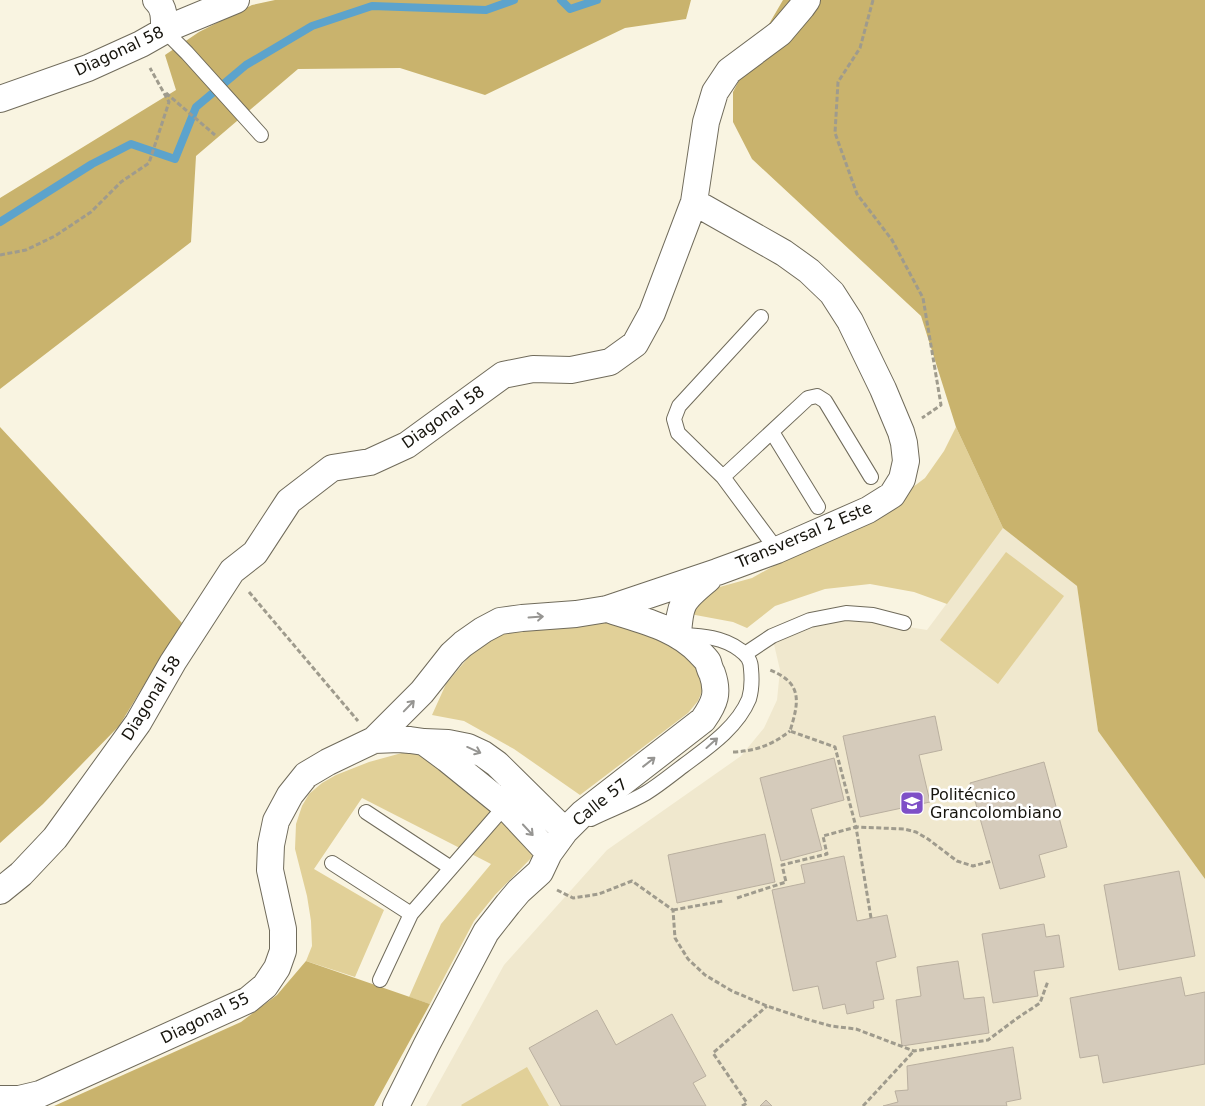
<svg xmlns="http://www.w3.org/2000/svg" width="1205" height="1106" font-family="'DejaVu Sans',sans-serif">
<rect width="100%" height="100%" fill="#f9f4e1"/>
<path fill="#f0e8ce" d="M1003 528 1077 586 1098 731 1205 879V1106H426L504 965 607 850 741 756 764 728 777 700 780 670 773 640 846 617 927 630Z"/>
<path fill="#e1d098" d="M956 427 1003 528 947 604 914 592 870 584 825 589 775 606 747 628 733 622 690 614 699 598 716 588 752 578 905 493 925 478 944 451Z
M1006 552 1064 596 998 684 940 640Z
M583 619 640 629 697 655 703 689 698 701 688 713 580 795 514 749 464 721 432 715 446 684 472 653 496 633Z
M409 751 434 755 539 850 495 895 474 921 430 1004 409 997 441 924 491 864 362 798 314 869 384 910 355 977 306 961 312 946 311 921 307 896 295 849 296 824 302 806 309 794 322 783 336 775 369 762Z
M527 1067 549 1106H462L461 1105Z"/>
<path fill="#c9b36d" d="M275 0H691L686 19 625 28 485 95 400 68 298 69 196 156 191 242 0 389V198L176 90 165 55 199 32 252 5Z
M783 0H1205V879L1098 731 1077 586 1003 528 956 427 921 316 752 159 733 122V92L762 36Z
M0 427 182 623 119 726 43 804 0 843Z
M306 961 430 1004 374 1106H54L241 1022 277 995Z"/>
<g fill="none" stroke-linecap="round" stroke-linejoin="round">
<path stroke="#5ca3cc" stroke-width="8" d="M561 0 570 9 597 0
M0 222 92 164 131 144 175 159 196 107 246 65 312 26 372 6 486 10 514 0"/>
</g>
<path fill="#d5cbbb" stroke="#b9af9f" d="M935 716 942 750 919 755 930 802 860 817 843 736Z
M834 758 844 800 811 809 822 850 781 861 760 778Z
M1044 762 1067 847 1039 855 1045 877 1000 889 970 783Z
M765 834 775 882 677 903 668 855Z
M844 856 857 921 887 915 896 957 876 962 884 999 873 1001 874 1008 847 1014 845 1004 823 1009 818 986 793 991 772 890 805 883 801 865Z
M1179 871 1195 956 1119 970 1104 885Z
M1044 924 1046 937 1059 935 1064 967 1034 971 1038 996 993 1003 982 934Z
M958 961 964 999 984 997 989 1033 902 1046 896 1000 921 996 917 967Z
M1181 977 1185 996 1205 992V1064L1103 1083 1098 1055 1080 1058 1070 998Z
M597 1010 616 1045 672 1014 706 1076 693 1083 706 1106H561L529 1048Z
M1013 1047 1021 1099 1006 1102 1007 1106H883L898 1102 895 1091 908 1090 907 1066Z
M766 1100 772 1106H760Z"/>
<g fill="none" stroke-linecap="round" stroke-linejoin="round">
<g stroke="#706b5b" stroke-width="16">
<path id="lane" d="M164 30 187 53 261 135
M772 432 818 507
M723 477 678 433 674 419 679 406 761 317
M777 550 723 477 808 398 817 396 825 401 871 477
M745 654 772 636 810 620 846 613 873 615 904 623
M366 812 451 868
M591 819C609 810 629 803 646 793 659 785 671 775 683 766 707 748 737 728 749 699 752 689 752 679 751 669 751 660 747 655 740 650 723 637 703 636 682 635
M332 863 411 914
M380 980 411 914 505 806"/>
</g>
<g stroke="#706b5b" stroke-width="28">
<path id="street" d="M156 0C165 8 164 19 164 30
M0 99 88 68 141 44 171 27 236 0
M678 635C680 601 683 600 708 579
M374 740 399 739 410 740 424 742 448 743 468 747 483 754 497 764 565 831
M424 742 447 759 505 806 549 853
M0 891 21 874 55 838 138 723 173 662 232 571 255 553 289 501 332 468 370 462 407 445 503 375 533 369 571 370 610 362 635 344 652 313 694 202 706 122 715 92 729 71 780 33 802 7 807 0
M0 1099H19L40 1094 248 1000 265 986 277 968 283 951V929L270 870 271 845 276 821 290 795 306 775 328 762 374 740 422 692 452 654 463 644 483 630 500 621 522 618 576 614 607 609 717 572 777 550 868 510 892 495 902 479 906 461 904 443 901 432 883 389 850 321 832 293 809 271 784 253 694 202
M396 1106 427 1044 486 932 508 904 519 891 540 872 549 853 565 831 583 813 703 720C715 703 719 693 712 673 710 670 709 666 708 662 706 659 703 656 700 653 676 627 640 620 607 609"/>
</g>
<path stroke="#9f9b8d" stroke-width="3" stroke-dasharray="5 2.5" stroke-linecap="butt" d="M873 0 860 48 838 82 835 133 857 194 892 240 923 298 941 405 922 418
M166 93 215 135
M0 255 26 250 55 236 91 212 121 182 149 163 169 102 150 68
M249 592 358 721
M733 752C756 751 772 745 790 731
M557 890 573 898 599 894 632 881 673 910 675 938 688 959 705 975 732 991 767 1006 806 1019 831 1026 856 1029 914 1051 988 1040 1016 1019 1040 1003 1048 981
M737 898 786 882 782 865 827 854 823 836 856 827 835 747 790 731C799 702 803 683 770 670
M673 910 723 901
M871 918 856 827 904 829 916 832 928 839 957 861 973 866 992 861
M742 1106 747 1103 713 1053 767 1006
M863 1106 914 1051"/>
<use href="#lane" stroke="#fff" stroke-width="14"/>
<use href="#street" stroke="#fff" stroke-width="26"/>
</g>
<defs><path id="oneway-shaft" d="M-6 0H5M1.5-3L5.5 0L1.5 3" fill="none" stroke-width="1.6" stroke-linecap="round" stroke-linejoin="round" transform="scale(1.25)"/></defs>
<g stroke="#969592">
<use href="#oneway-shaft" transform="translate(536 617) rotate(-4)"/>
<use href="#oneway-shaft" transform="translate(409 706) rotate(-46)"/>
<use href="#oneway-shaft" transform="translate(712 743) rotate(-42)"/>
<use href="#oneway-shaft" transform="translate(474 750) rotate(24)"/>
<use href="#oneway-shaft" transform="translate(649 762) rotate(-38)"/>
<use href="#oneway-shaft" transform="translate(528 830) rotate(47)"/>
</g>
<defs>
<g id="university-square" transform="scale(1.25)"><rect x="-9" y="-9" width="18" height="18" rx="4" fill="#7e4fc7" stroke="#fff"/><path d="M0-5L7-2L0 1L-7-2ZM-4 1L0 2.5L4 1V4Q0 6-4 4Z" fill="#fff"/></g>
</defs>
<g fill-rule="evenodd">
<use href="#university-square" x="912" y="803"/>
</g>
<g text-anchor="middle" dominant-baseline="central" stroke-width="5" stroke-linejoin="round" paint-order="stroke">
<g font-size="16" fill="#16140d" stroke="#fff">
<text transform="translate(119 51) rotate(-25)">Diagonal 58</text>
<text transform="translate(443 417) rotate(-35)">Diagonal 58</text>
<text transform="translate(804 535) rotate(-23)">Transversal 2 Este</text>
<text transform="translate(151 698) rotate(-58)">Diagonal 58</text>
<text transform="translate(600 802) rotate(-39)">Calle 57</text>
<text transform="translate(205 1018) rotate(-26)">Diagonal 55</text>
</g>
<g font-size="16" fill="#16140d" stroke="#fff" text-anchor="start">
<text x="930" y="794">Politécnico<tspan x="930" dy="18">Grancolombiano</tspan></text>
</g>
</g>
</svg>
